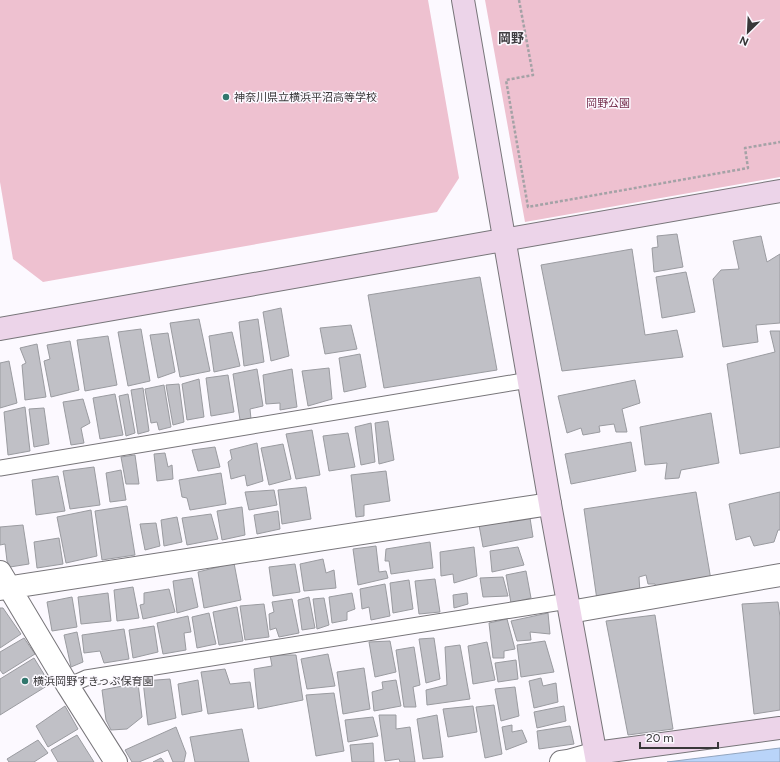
<svg xmlns="http://www.w3.org/2000/svg" width="780" height="762" font-family="Figtree,'Noto Sans JP',sans-serif">
<rect width="100%" height="100%" fill="#fcf9ff"/>
<path fill="#eec1d0" d="M0 0H428L459 178 437 212 43 282 13 259 0 182Z
M485 0H780V177L525 222Z"/>
<path fill="#b9d4f9" stroke="#92a5bf" d="M780 748V762H667Z"/>
<path fill="#c0c0c6" stroke="#9a9ba0" d="M677 234 683 267 654 272 652 248 658 247 657 236Z
M761 236 767 262 780 254V323L756 325 758 342 723 347 713 279 721 270 739 269 733 241Z
M632 249 645 335 677 330 683 357 562 371 541 265Z
M686 272 695 312 662 318 656 277Z
M480 277 497 370 384 388 368 295Z
M281 308 289 356 271 361 263 312Z
M199 319 210 371 180 377 170 323Z
M258 319 264 362 244 366 239 322Z
M351 325 357 349 325 354 320 328Z
M141 329 150 381 128 386 118 332Z
M770 331H780V447L740 454 727 364 775 352Z
M232 332 240 366 214 372 209 336Z
M168 333 175 372 158 378 150 335Z
M108 336 117 385 85 391 77 340Z
M70 341 79 390 51 397 44 361 50 359 47 345Z
M37 344 46 397 25 400 22 365 26 363 20 348Z
M360 354 366 387 344 392 339 358Z
M9 361 17 403 0 408V363Z
M329 368 332 399 308 406 302 371Z
M257 369 263 406 250 409 251 419 240 420 233 374Z
M292 369 297 407 280 410V403L266 404 263 375Z
M228 375 234 412 211 416 206 378Z
M199 379 204 417 187 420 182 384Z
M635 380 640 403 622 409 627 432H616L614 424 599 426 600 432 583 435 581 428 567 433 558 396Z
M179 384 184 422 173 425 166 385Z
M164 385 171 427 159 430 157 422 151 423 145 389Z
M143 388 149 431 138 434 131 390Z
M115 394 123 435 100 439 93 398Z
M128 394 135 433 126 436 119 396Z
M83 399 90 423 81 428 84 443 71 445 63 402Z
M25 407 30 451 8 455 4 412Z
M44 408 49 444 34 447 29 409Z
M711 413 719 463 681 470 679 478 665 479 667 463 645 465 640 427Z
M388 421 394 460 379 464 375 423Z
M371 423 375 462 361 465 355 427Z
M312 430 320 475 296 479 286 434Z
M348 433 355 467 329 471 323 436Z
M631 442 636 471 571 484 565 454Z
M257 443 263 481 247 486 245 475 231 479 228 462 232 459 230 450Z
M283 444 291 479 269 485 261 448Z
M215 447 220 467 198 471 192 450Z
M165 453 168 467 172 465 173 479 157 481 154 454Z
M135 455 139 484H126L121 457Z
M94 467 100 505 70 509 63 471Z
M121 470 126 500 110 502 106 473Z
M386 471 390 501 364 505V516L356 517 351 475Z
M221 473 226 504 190 510 187 498 182 497 179 480Z
M58 476 65 511 36 515 32 480Z
M306 487 311 519 282 524 278 490Z
M274 490 277 505 249 510 245 492Z
M696 492 711 580 657 589 655 584H648L646 575 639 577 640 593 597 600 584 509Z
M780 492V530H778L774 542 754 546 750 536 736 540 729 504Z
M127 506 135 555 102 560 95 511Z
M242 507 245 535 222 540 217 511Z
M91 510 97 556 66 563 57 517Z
M278 511 280 529 257 534 254 515Z
M211 514 218 539 187 545 182 518Z
M177 517 182 542 164 546 161 520Z
M530 518 533 537 483 547 479 525Z
M156 523 160 546 145 550 140 524Z
M23 525 29 564 10 567 7 561 5 544 0 545V527Z
M59 538 63 564 37 568 34 542Z
M430 542 433 568 391 574 389 561H385L386 549Z
M376 546 379 572 386 571 388 578 358 585 353 549Z
M474 547 477 576 454 583 453 574 441 576 440 552Z
M518 547 524 565 492 572 490 551Z
M323 559 326 573 334 570 336 588 304 591 300 564Z
M234 563 241 600 204 608 198 572Z
M295 564 300 592 273 596 269 567Z
M526 571 531 598 511 603 506 575Z
M503 577 508 596 483 597 480 578Z
M192 578 198 607 177 613 173 581Z
M435 579 440 612 419 614 415 581Z
M409 580 413 609 393 613 390 583Z
M385 584 390 616 371 620 369 607 362 609 360 589Z
M133 587 139 618 117 621 114 590Z
M169 589 175 612 143 619 140 605 144 604V593Z
M108 593 111 621 81 624 78 597Z
M352 593 355 609 347 612V620L332 623 329 597Z
M467 593 468 604 454 608 453 595Z
M72 597 77 627 52 631 47 602Z
M309 597 315 628 302 630 298 600Z
M324 598 329 625 317 629 313 599Z
M292 599 299 633 279 637 276 628 270 630 269 614 274 612 272 602Z
M778 602 780 617V710L754 714 742 604Z
M264 604 269 637 245 640 240 606Z
M237 607 243 641 219 645 213 612Z
M0 608H3L21 634 0 648Z
M209 613 216 644 197 648 192 617Z
M548 613 550 634 530 632 531 640 517 641 511 621Z
M655 615 673 729 628 735 606 621Z
M188 616 191 632 184 633 186 650 163 654 157 623Z
M507 619 515 649 504 651V658H493L489 623Z
M154 626 158 652 133 658 129 630Z
M124 629 129 659 104 663 100 651 84 653 82 635Z
M77 632 83 662 71 667 64 635Z
M24 638 35 654 3 674 0 670V652Z
M434 638 440 679 426 683 419 639Z
M390 641 396 672 375 677 369 642Z
M545 641 554 672 521 677 517 645Z
M487 642 495 680 473 684 468 646Z
M460 645 470 699 427 705 426 690 447 685 445 647Z
M414 647 420 685 413 687 416 707H404L396 650Z
M328 654 335 686 307 689 301 659Z
M270 655H296L303 700 258 709 254 669 272 666Z
M34 658 50 684 0 715V679Z
M516 660 518 679 498 682 495 663Z
M364 668 370 709 343 714 337 672Z
M225 669 230 684 250 682 254 707 208 714 201 672Z
M541 678 543 686 556 683 558 702 534 708 529 681Z
M170 679 176 718 148 725 143 681Z
M198 680 202 711 182 715 178 684Z
M396 680 401 706 374 711 372 692 383 689 382 682Z
M138 683 142 717 127 729 111 730 106 720 102 690Z
M515 687 519 716 501 721 495 689Z
M334 693 344 751 316 756 306 695Z
M494 705 502 754 485 758 476 707Z
M65 706 78 729 48 747 36 726Z
M473 706 477 732 448 737 443 709Z
M564 706 566 721 537 728 534 712Z
M379 715H396V729L410 727 415 762H400L399 759 385 761Z
M437 715 443 757 423 759 417 719Z
M373 717 378 736 348 742 345 720Z
M512 725V732L522 730 527 742 506 750 502 727Z
M570 726 574 744 539 749 537 731Z
M176 727 186 753 184 762H173L168 750 139 762H132L125 750Z
M242 729 249 762H195L190 737Z
M77 735 94 762H58L51 750Z
M38 740 48 753 34 762H9L7 759Z
M373 743 374 762H352L350 745Z
M161 758 164 762H153Z"/>
<g fill="none" stroke-linecap="round" stroke-linejoin="round">
<g stroke="#777579" stroke-width="17">
<path id="lane" d="M0 468 529 380
M68 686 86 678 568 601"/>
</g>
<g stroke="#777579" stroke-width="24">
<path id="street" d="M0 572 68 686 116 762
M0 589 550 504
M570 612 780 575
M561 762 568 761 596 753"/>
</g>
<g stroke="#777579" stroke-width="24">
<path id="secondary" d="M463 0 550 504 597 762
M0 329 780 191
M596 753 780 728"/>
</g>
<path stroke="#a4a2a6" stroke-width="2.5" stroke-dasharray="3 2" stroke-linecap="butt" d="M519 0 533 75 506 80 528 207 748 168 745 148 780 142"/>
<use href="#lane" stroke="#fff" stroke-width="15"/>
<use href="#street" stroke="#fff" stroke-width="22"/>
<use href="#secondary" stroke="#ecd4e9" stroke-width="22"/>
</g>
<g fill="#31776d" stroke="#fcf9ff" stroke-width="1.5">
<circle cx="226" cy="97" r="4"/>
<circle cx="25" cy="681" r="4"/>
</g>
<g text-anchor="middle" dominant-baseline="central" stroke-width="3" stroke-linejoin="round" paint-order="stroke">
<g font-size="11" fill="#383739" stroke="#fcf9ff" text-anchor="start">
<text x="234" y="97">神奈川県立横浜平沼高等学校</text>
<text x="33" y="681">横浜岡野すきっぷ保育園</text>
</g>
<g font-size="11" fill="#752f4d" stroke="#fcf9ff">
<text x="608" y="103">岡野公園</text>
</g>
<g font-size="13" font-weight="bold" fill="#3e3c40" stroke="#fcf9ff">
<text x="511" y="38">岡野</text>
</g>
</g>
<g transform="translate(748 32) rotate(204)" stroke="#fcf9ff" stroke-width="3" paint-order="stroke">
<path d="M0-3L7 15L0 10L-7 15Z" fill="#383739"/>
<text y="-6" font-size="11" font-weight="bold" text-anchor="middle" fill="#383739">N</text>
</g>
<path d="M640 742v6h78v-6" fill="none" stroke="#383739" stroke-width="2"/>
<text x="646" y="742" font-size="12" fill="#383739" stroke="#fcf9ff" stroke-width="3" paint-order="stroke">20 m</text>
</svg>
